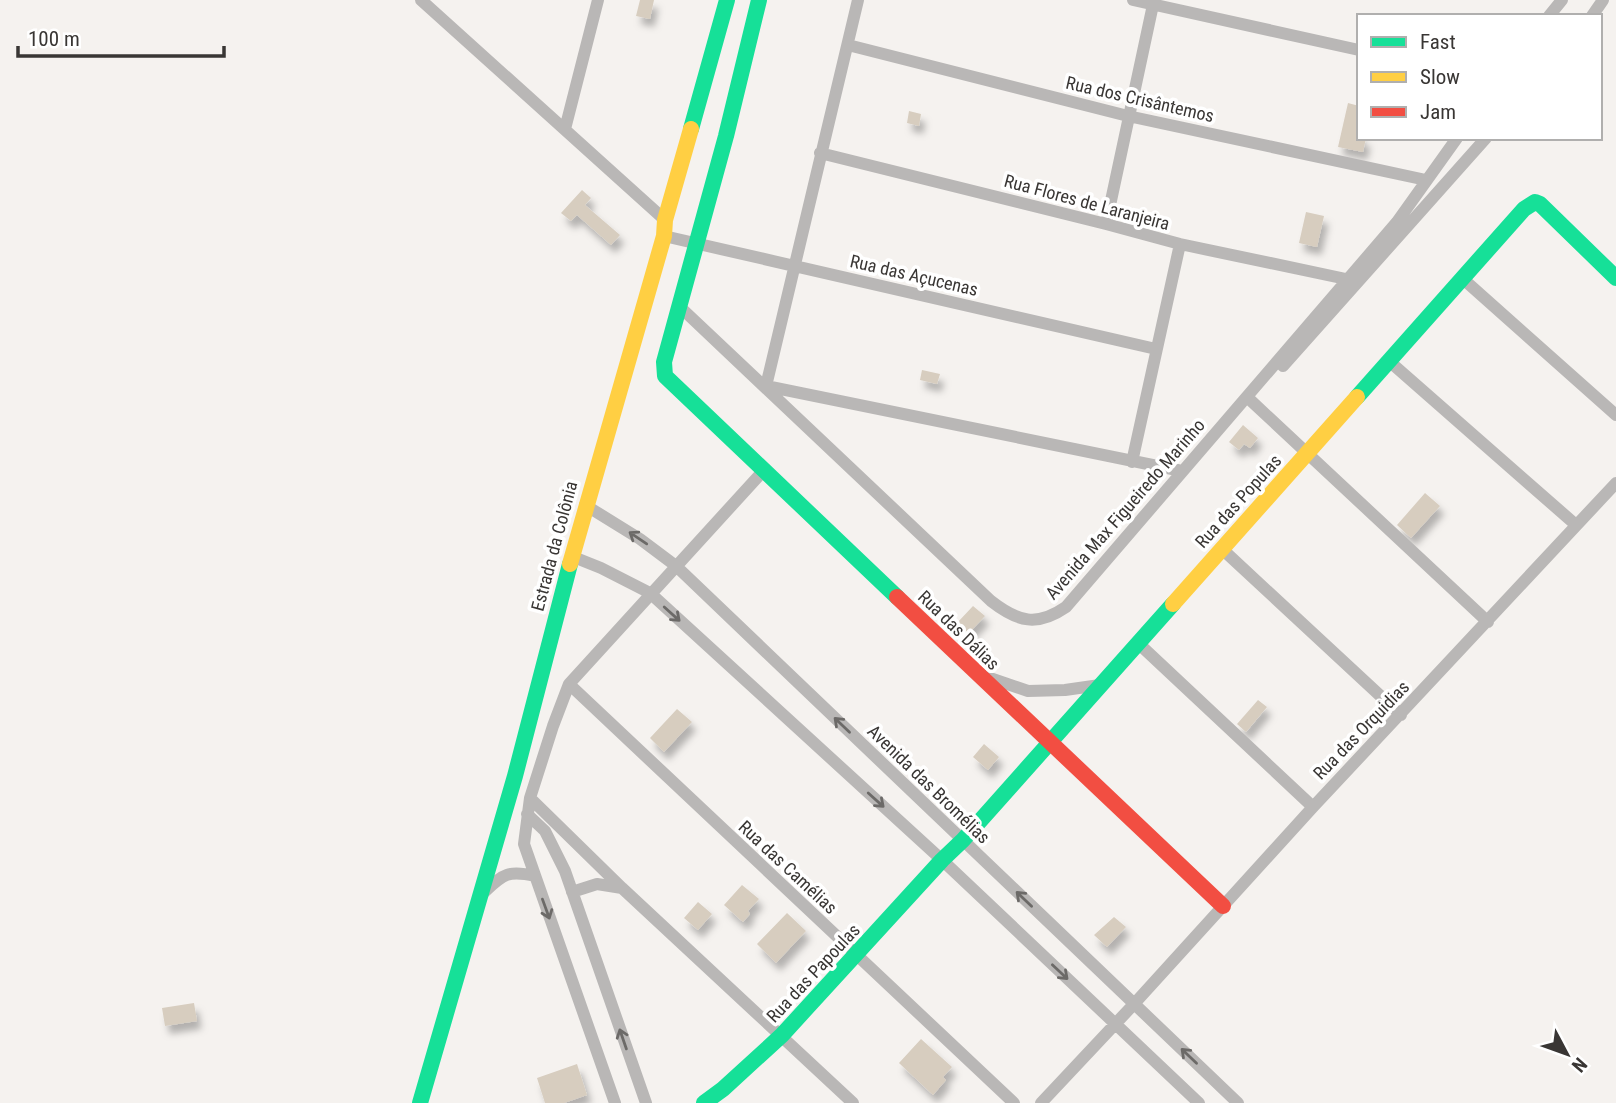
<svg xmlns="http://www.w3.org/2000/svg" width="1616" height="1103" font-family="'Roboto Condensed',sans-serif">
<defs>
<filter id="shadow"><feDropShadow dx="4.5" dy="8" stdDeviation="3.5" flood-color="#0004"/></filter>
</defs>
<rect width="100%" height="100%" fill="#f5f2ef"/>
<path fill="#d7cdbf" filter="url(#shadow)" d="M640 0H654L650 19 636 16Z
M1348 103 1359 106V138H1366L1363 152 1338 147Z
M909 111 921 114 919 126 907 123Z
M582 190 591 198 585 205 620 235 611 245 577 215 571 221 561 213Z
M1306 212 1324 216 1317 247 1299 243Z
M922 370 940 374 937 384 920 380Z
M1243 425 1258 438 1250 448 1244 444 1239 450 1229 442Z
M1425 493 1440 506 1411 538 1397 525Z
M973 606 985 616 968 634 957 623Z
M1258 700 1267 707 1246 732 1237 724Z
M677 709 692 722 664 752 650 738Z
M984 744 999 757 988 770 973 757Z
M742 885 759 899 748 911 750 914 743 922 724 905Z
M698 902 712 914 698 930 684 918Z
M787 913 806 931 776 963 757 944Z
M1114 917 1126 927 1107 947 1094 935Z
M194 1003 197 1021 165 1026 162 1008Z
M921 1039 952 1067 943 1077 946 1080 933 1095 899 1063Z
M577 1064 587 1095 564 1103H545L537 1078Z"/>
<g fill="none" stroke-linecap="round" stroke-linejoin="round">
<path stroke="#b9b7b6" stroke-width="12" d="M421 0 665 220
M858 0 766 386 1182 471
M1133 0 1359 50
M1549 16 1562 0
M1592 16 1603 0
M848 45 1128 116 1426 180
M565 129 598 0
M820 153 1106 224 1180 244 1346 279
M1106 224 1154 0
M664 236 1156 349
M1462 278 1616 415
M679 306 991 601C1018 622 1037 627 1066 607L1397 222 1457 138
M1389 361 1576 525
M1283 366 1486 138
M1247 397 1488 622
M1132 462 1180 244
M585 505 640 539 676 566 1238 1103
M1221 548 1401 715
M571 556 601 568 650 593 942 860 1199 1103
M1138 643 1313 807
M984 676 1028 691 1065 690 1100 685
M569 684 1014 1103
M530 798 622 888 853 1103
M527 814 545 831 565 871 646 1103
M572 892 597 884 622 888
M481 895C502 876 505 869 535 876
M615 1103 524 844 530 798 553 726 569 684 765 469
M1041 1103 1134 1004 1313 807 1616 483"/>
<path stroke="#16e098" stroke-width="16" d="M759 0 726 136 664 362 665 376 897 597
M691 129 727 0
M1357 397 1524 209 1535 202 1540 204 1616 278
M420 1103 515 776 570 564
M704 1103 723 1089 782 1035 942 860 963 840 1173 604"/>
<path stroke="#ffcf43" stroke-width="16" d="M570 564 664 236 665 220 691 129
M1173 604 1357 397"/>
<path stroke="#f24e42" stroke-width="16" d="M897 597 1223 906"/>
</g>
<defs><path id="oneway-shaft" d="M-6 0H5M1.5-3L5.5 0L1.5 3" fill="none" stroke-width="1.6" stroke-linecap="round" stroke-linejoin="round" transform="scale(1.75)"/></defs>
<g stroke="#6c6a68">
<use href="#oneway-shaft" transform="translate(638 538) rotate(-146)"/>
<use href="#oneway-shaft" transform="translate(672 614) rotate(42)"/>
<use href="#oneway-shaft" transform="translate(842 725) rotate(-136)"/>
<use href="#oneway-shaft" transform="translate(876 800) rotate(42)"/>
<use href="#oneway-shaft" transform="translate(1024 899) rotate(-136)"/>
<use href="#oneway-shaft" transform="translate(546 909) rotate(70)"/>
<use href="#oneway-shaft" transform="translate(1060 972) rotate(43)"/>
<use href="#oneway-shaft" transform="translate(623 1039) rotate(-109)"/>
<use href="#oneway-shaft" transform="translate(1189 1056) rotate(-136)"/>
</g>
<g text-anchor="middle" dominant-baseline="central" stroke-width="7" stroke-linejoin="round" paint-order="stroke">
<g font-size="18" fill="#393634" stroke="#fff">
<text transform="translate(1140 99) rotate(13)">Rua dos Crisântemos</text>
<text transform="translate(1087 202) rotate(15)">Rua Flores de Laranjeira</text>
<text transform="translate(914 275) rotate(13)">Rua das Açucenas</text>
<text transform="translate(1238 501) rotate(-48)">Rua das Populas</text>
<text transform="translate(1125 509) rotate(-49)">Avenida Max Figueiredo Marinho</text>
<text transform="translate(554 546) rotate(-75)">Estrada da Colônia</text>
<text transform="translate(959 630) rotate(44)">Rua das Dálias</text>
<text transform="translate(1361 730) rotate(-46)">Rua das Orquidias</text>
<text transform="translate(929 784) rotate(44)">Avenida das Bromélias</text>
<text transform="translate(788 867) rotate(43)">Rua das Camélias</text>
<text transform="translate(813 973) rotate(-47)">Rua das Papoulas</text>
</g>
</g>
<rect x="1357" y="14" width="245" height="126" fill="#ffffff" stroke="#b0afae" stroke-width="2"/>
<rect x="1371" y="37" width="35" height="10" fill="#16e098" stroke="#b0afae" stroke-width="2"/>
<text x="1420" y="49" font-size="21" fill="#393634">Fast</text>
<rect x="1371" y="72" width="35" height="10" fill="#ffcf43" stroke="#b0afae" stroke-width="2"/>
<text x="1420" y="84" font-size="21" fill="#393634">Slow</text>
<rect x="1371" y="107" width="35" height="10" fill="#f24e42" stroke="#b0afae" stroke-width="2"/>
<text x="1420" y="119" font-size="21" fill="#393634">Jam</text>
<g transform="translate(1567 1054) rotate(131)" stroke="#ffffff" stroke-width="5" paint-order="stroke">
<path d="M0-5L12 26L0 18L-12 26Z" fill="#393634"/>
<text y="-10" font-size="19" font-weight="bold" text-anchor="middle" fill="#393634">N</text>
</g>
<path d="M18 46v10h206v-10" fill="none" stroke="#393634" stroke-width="3.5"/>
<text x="28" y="46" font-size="21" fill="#393634" stroke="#ffffff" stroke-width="5" paint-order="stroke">100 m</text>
</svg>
